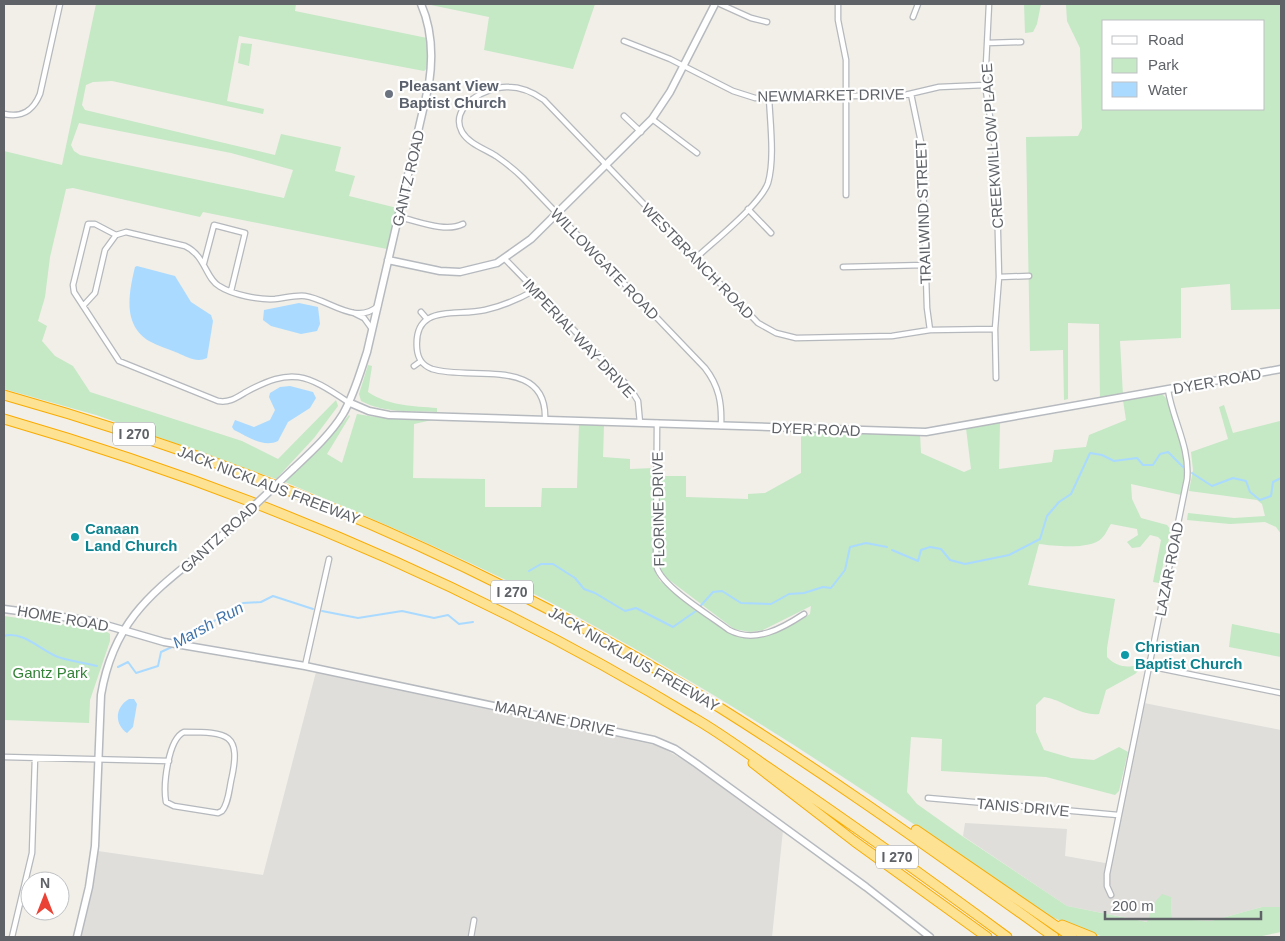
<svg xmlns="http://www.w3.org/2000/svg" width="1285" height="941" font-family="Arial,sans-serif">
<rect width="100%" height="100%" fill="#f1efe8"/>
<path fill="#e0deda" d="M316 672 659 746 687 762 783 830 772 937H80L98 851 263 875Z
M1144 703 1281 730V907H1262L1211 921 1172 919 1171 898 1155 902 1148 922 1067 906 963 836 965 823 1067 829 1065 856 1111 864Z"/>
<path fill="#c5e8c5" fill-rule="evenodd" d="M96 4H296L295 11 427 38 428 68 424 71 239 36 227 101 264 109 263 114 112 81 93 82 86 85 82 105 85 110 275 155 281 134 341 147 335 171 355 176 349 196 397 208 387 249 203 212 200 217 73 188 66 189 50 257 45 297 38 321 47 326 42 341 55 356 73 366 90 392 242 441 278 459 336 400 338 406 314 438 276 479 96 415 4 389V151L62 165ZM79 123 231 153 293 170 284 198 80 155 74 151 71 145Z
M426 4H595L573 69 484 50 489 17Z
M1024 4H1041L1037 24 1033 32 1025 33Z
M1066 4H1281V309L1231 310 1230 284 1181 288V338L1120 341 1123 396 1100 399 1099 324 1068 323V399L1064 400 1063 350 1030 351 1026 137 1078 136 1082 128 1080 48 1067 21ZM1104 21H1264V109H1104Z
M241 43 252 44 249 66 238 63Z
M368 365 372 366 368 392C389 406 413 406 437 408V412C412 411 384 413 361 401L359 394Z
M1162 394 1166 398C1178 431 1190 460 1181 495L1131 484 1132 499 1141 518 1167 525 1171 530 1159 583 1153 582 1161 540 1158 537 1150 535 1140 547 1132 548 1127 542 1138 535 1137 529 1111 524C1108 528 1106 534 1102 538 1091 550 1055 546 1039 544L1028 585 1115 599 1107 648V657C1117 667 1126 668 1139 665L1142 667 1135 674 1106 690 1099 714C1079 716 1064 700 1044 697L1036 705V732L1044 750 1071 758 1094 760 1119 747 1128 752 1119 791 1115 795 1046 777 941 771 942 739 911 737 907 792 917 804 962 836 1067 906 1147 922 1155 902 1162 894 1171 897 1172 919 1211 921 1262 907H1281V932L1257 937H1103L1046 915C894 809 740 705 578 617 483 566 384 523 285 482L320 449 349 415 350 416 327 454 342 463 357 414 375 417 432 420 414 424 413 478 485 479V507H541L542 488H577L579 424H604L603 457 630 459V469L654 468V559L655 572 660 581C716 624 740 662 810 614L811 606 763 630 750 632 734 629 664 576 658 566 659 476H686V497L748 499V494L765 493 801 473V431L920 434 921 453 964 472 971 469 966 428 1000 422 999 469 1052 462 1054 450 1086 447 1089 435 1126 420 1123 400Z
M1281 402V534L1276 527 1265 522 1230 524 1187 520 1188 513 1234 518 1265 516 1262 504 1257 500 1189 491 1193 470 1191 452 1228 439 1219 407 1224 405 1233 433 1280 421Z
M4 616 104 630 110 634V641L90 700 89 723 4 720Z
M1232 624 1281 634V657L1229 647Z"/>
<path fill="#aadaff" d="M137 266 175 276 191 302 211 315 213 321 207 358C197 363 187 357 178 353 169 349 158 346 149 341 122 324 129 293 135 267Z
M299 303 318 307 320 324 317 331 301 334 271 326 263 320 264 310Z
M290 386 313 392 316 398 310 408 288 422 278 441C263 448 247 436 234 430L232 427 235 420 254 427 270 420 275 410 269 397 270 393 280 387Z
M129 699H134L137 704 133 727 127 733C114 724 115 707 129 699Z"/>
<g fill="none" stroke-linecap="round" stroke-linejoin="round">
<path stroke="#aadaff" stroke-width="2" d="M1192 473 1212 486 1233 478 1246 481 1250 492 1260 500 1271 496 1273 482 1281 478
M892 550 918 561 921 550 930 547 941 549 950 560 965 564 1009 555 1040 539 1047 516 1059 502 1071 494 1090 453 1102 455 1114 461 1137 458 1143 465H1153L1160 454 1168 452 1183 467
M529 571 541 564H553L575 578 584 589 595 593 625 611 636 608 673 627 696 611 713 592 722 591 741 603 771 604 789 594 804 593 823 587 831 588 845 570 850 547 866 543 887 547
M322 611 358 618 402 611 434 618 448 615 459 624 473 622
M4 636C22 630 42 651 58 657 71 661 84 663 97 666
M180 642 243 603 261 602 273 596 313 609
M118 667 128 662 136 673 158 666 161 652 174 646"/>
<g stroke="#b5b8bc" stroke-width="7">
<path id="street" d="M720 4 751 18 767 22
M838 4V20L846 60V195
M989 4 985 85 996 155 999 277 995 329 996 378
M913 17 918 4
M624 41 670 59 733 91 755 98 905 95 939 87 985 85
M987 43 1021 42
M911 94 922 147 927 308 930 330
M4 114C22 118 33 111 40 94L60 4
M624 116 641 132
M652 119 697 153
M748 209 771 233
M399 217C418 221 445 233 463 224
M116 235 95 224H88L73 285 74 292 119 361 218 401C229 403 236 398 246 392 292 367 306 374 348 402
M116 235 126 232 185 246C205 255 206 279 219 286 233 295 259 300 275 299 285 298 295 295 305 296 328 299 356 326 378 306
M696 258C714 241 760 205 768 183 775 159 770 122 769 97
M505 259 630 388 638 401 640 423
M204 263 214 225 245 233 231 291
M843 267 925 265
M999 277 1029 276
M535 290C519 299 503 306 485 310 455 317 413 303 417 349 418 359 422 365 432 369 471 381 548 356 545 420
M83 306 95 293 105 250 116 235
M421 312 427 319
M354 313 364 318 372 329
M414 366 421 361
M657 423 656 564C658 585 711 616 729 630 755 644 783 628 804 614
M721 426C722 403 719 386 705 368L523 178C515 170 506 163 496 156 485 149 469 144 462 132 448 106 488 86 508 87 522 87 533 92 544 100L758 323 776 333 796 338 892 336 930 330 995 329
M305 666 329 559
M1149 666 1281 693
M184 732C228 732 242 733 231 781 229 791 228 804 222 811L218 813 174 806 166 802C163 785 168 739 184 732Z
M4 757 169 761
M928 798 1118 815
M1111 895 1107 886V874L1187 479C1190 447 1173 421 1168 390
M12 937 32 853 35 758
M471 937 474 920"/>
</g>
<g stroke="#b6babf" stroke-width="9">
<path id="secondary" d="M388 260 440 271 460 272 497 263 531 239 652 119 670 92 715 4
M348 402 369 411 389 415 926 432 1281 369
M293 469C310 453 330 435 343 414 354 395 360 373 367 352L429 84C433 57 432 29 421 4
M4 609 92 621 164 642 305 666 654 740 675 749 697 764 866 887 930 937
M77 937 89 887 95 846 101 695C117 600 177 580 239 520"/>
</g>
<g stroke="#f9ab00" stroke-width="11">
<path id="highway" d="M4 395C240 461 468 556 678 682 809 761 931 849 1054 937
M4 419C246 489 478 587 694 718 722 734 748 754 775 772 853 825 931 881 1007 937
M753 763 854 841 987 937
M916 830 1072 937
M1062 925 1092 937"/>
</g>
<use href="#street" stroke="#fff" stroke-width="4.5"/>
<use href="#secondary" stroke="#fff" stroke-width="6"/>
<use href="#highway" stroke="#fde293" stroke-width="9"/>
<g stroke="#b6babf" stroke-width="9" stroke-linecap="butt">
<path id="secondary-bridge" d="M239 520 293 469"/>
</g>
<use href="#secondary-bridge" stroke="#fff" stroke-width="6"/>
</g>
<circle fill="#6b7280" stroke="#fff" stroke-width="2" cx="389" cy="94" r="5"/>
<g fill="#0f9aa8" stroke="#fff" stroke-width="2">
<circle cx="75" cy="537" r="5"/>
<circle cx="1125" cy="655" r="5"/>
</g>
<g text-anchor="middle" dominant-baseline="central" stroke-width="4.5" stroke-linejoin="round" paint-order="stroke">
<g fill="#fff" stroke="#8f9295" stroke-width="1">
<rect x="113" y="422.5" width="42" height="23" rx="4"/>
<rect x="491" y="580.5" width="42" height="23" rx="4"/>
<rect x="876" y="845.5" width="42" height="23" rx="4"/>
</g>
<g font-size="14" font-weight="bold" fill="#5f6368">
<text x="134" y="434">I 270</text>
<text x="512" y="592">I 270</text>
<text x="897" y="857">I 270</text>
</g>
<g font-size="15" font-weight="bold" fill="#5b616d" stroke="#fff" text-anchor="start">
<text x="399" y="85">Pleasant View<tspan x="399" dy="17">Baptist Church</tspan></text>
</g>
<g font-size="15" fill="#5f6368" stroke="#fff">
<text transform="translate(831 95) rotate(-1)">NEWMARKET DRIVE</text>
<text transform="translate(992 146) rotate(-94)">CREEKWILLOW PLACE</text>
<text transform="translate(408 178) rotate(-77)">GANTZ ROAD</text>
<text transform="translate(923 212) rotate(-92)">TRAILWIND STREET</text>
<text transform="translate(698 261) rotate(46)">WESTBRANCH ROAD</text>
<text transform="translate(605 264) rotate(46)">WILLOWGATE ROAD</text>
<text transform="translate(579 338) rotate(47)">IMPERIAL WAY DRIVE</text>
<text transform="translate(1217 381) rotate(-10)">DYER ROAD</text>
<text transform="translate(816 429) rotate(2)">DYER ROAD</text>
<text transform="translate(269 485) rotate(21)">JACK NICKLAUS FREEWAY</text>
<text transform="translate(658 509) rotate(-91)">FLORINE DRIVE</text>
<text transform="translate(219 537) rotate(-42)">GANTZ ROAD</text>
<text transform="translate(1169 569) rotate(-79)">LAZAR ROAD</text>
<text transform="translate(63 618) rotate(10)">HOME ROAD</text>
<text transform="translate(634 659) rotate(30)">JACK NICKLAUS FREEWAY</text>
<text transform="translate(555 718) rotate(12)">MARLANE DRIVE</text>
<text transform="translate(1023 807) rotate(5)">TANIS DRIVE</text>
</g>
<g font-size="15" font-weight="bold" fill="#0d838f" stroke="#fff" text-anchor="start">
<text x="85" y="528">Canaan<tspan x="85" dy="17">Land Church</tspan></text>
<text x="1135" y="646">Christian<tspan x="1135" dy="17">Baptist Church</tspan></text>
</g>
<g font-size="15" fill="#348238" stroke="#fff">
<text x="50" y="672">Gantz Park</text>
</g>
<g font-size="16" font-style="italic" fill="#4174aa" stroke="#fff">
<text transform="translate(208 625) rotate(-29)">Marsh Run</text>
</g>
</g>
<rect width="1285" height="941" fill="none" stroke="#5f6368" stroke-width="10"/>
<rect x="1102" y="20" width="162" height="90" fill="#ffffff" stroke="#bfc1c3"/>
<rect x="1112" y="36" width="25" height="8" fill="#ffffff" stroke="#bfc1c3"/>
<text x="1148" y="45" font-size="15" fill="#5f6368">Road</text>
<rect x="1112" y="58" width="25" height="15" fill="#c5e8c5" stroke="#bfc1c3"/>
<text x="1148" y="70" font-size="15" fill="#5f6368">Park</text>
<rect x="1112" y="82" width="25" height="15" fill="#aadaff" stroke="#bfc1c3"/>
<text x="1148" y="95" font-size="15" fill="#5f6368">Water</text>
<g transform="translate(45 896)"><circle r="24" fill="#ffffff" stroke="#bfc1c3"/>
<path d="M0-4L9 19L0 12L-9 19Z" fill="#ea4335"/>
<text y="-8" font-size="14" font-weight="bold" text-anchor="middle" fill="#5f6368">N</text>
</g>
<path d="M1105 911v8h156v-8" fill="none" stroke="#5f6368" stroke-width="2.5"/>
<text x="1112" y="911" font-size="15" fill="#5f6368" stroke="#ffffff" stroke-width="4" paint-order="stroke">200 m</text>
</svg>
